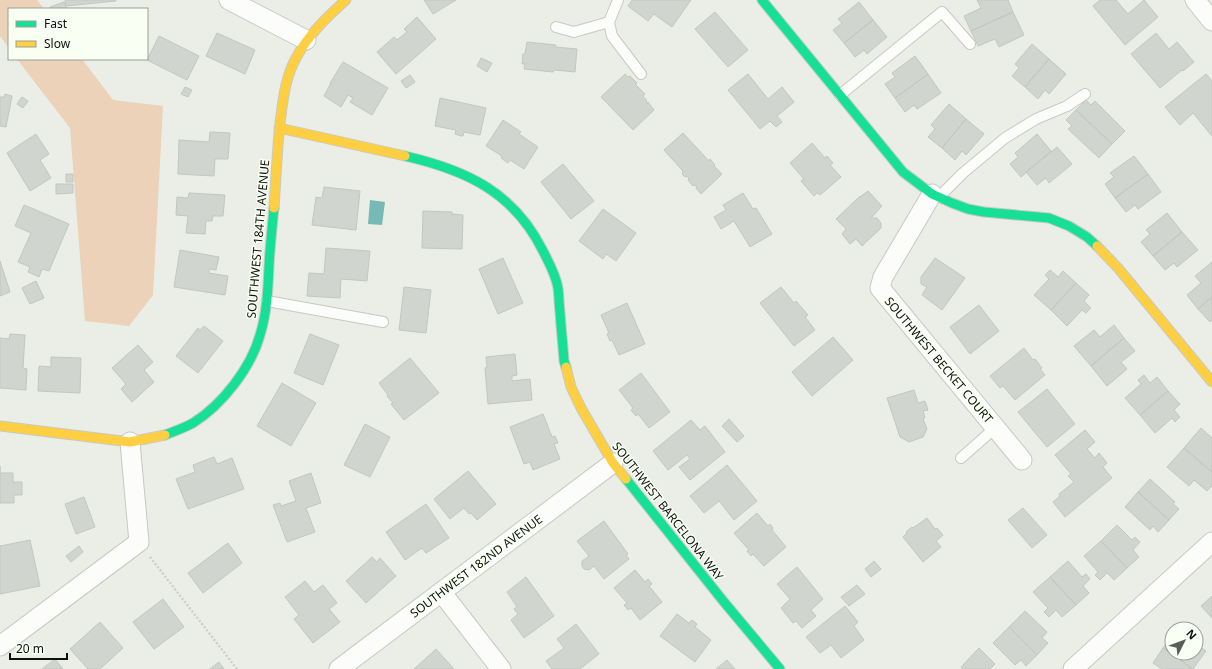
<svg xmlns="http://www.w3.org/2000/svg" width="1212" height="669" font-family="'Noto Sans',sans-serif">
<rect width="100%" height="100%" fill="#eaeee6"/>
<path fill="#ebd2b8" d="M0 0H37L44 9H9V48L0 36Z
M17 59H82L113 100 163 106 153 295 129 326 85 321 70 128Z"/>
<path fill="#76b9b5" d="M370 200 385 202 382 225 368 224Z"/>
<path fill="#d0d5cf" stroke="#c2c7c2" d="M65 0H116V1L66 6Z
M424 0H456L433 14Z
M632 0H691L672 27 654 14 648 21 628 6Z
M977 0H1008L1013 12 971 31 964 16 981 8Z
M1100 0H1116L1128 14 1144 0 1158 17 1125 45 1093 6Z
M64 2 67 9H51L50 7Z
M859 2 873 20 844 43 833 30 842 23 838 19Z
M715 12 748 50 728 67 695 29Z
M1013 12 1024 35 999 47 995 39 978 46 971 31Z
M417 17 436 39 396 74 377 52 394 37 397 40 407 32 404 29Z
M873 20 887 37 867 54 864 50 855 57 844 43Z
M217 33 255 50 245 74 206 56Z
M1156 33 1169 49 1177 42 1194 62 1183 71 1182 70 1160 88 1131 54Z
M159 36 199 56 187 80 147 60Z
M527 42 556 45 555 47 577 49 575 72 554 70 553 72 524 69 525 64H522L523 54H525Z
M1032 44 1049 59 1025 87 1012 76 1019 68 1015 64Z
M915 56 928 74 895 98 885 84 895 77 892 73Z
M481 58 492 63 487 72 477 66Z
M1049 59 1066 74 1049 94 1045 90 1038 99 1025 87Z
M343 62 388 88 372 115 350 102 353 98 348 95 341 107 324 96 331 83H330Z
M625 74 628 77 630 76 637 83 635 84 645 94 643 96 647 101 646 102 647 104 648 102 654 110 633 130 601 97Z
M748 74 768 99 782 87 794 102 777 116 782 122 776 127 770 121 760 129 728 90Z
M928 74 941 93 917 109 914 105 905 112 895 98Z
M1206 74 1212 81V136L1193 113 1180 125 1165 107Z
M410 75 415 82 406 88 401 81Z
M185 87 192 90 188 97 181 94Z
M5 94 12 96 6 127 0 126V97H4Z
M22 97 28 101 23 108 17 104Z
M440 98 486 108 480 135 464 132 463 136H461L455 134 456 130 435 126Z
M1086 100 1091 105 1095 101 1125 131 1112 144 1076 110Z
M949 104 966 119 942 148 928 137 935 129 931 125Z
M1076 110 1112 144 1099 158 1068 129 1072 126 1066 120Z
M966 119 984 134 966 155 962 151 955 160 942 148Z
M503 120 521 132 519 134 538 147 524 169 510 160 508 163 501 158 502 156 486 146Z
M210 132 230 133 228 159H215L214 176 178 174 179 140 209 142Z
M683 133 709 161 710 159 715 165 714 166 722 174 701 194 696 188 697 187 694 185 693 186 688 180 689 179 687 176 685 177 682 174 683 173 682 170 664 150Z
M36 134 49 154 40 160 51 178 30 191 7 153Z
M1037 134 1051 151 1021 177 1010 164 1018 157 1015 153Z
M812 143 825 158 827 156 833 163 830 165 841 177 820 195 817 193 814 196 801 181 804 179 790 163Z
M1057 147 1072 164 1049 183 1046 178 1037 185 1026 172Z
M1134 156 1148 174 1115 198 1105 184 1114 177 1110 173Z
M563 164 594 201 571 219 541 182Z
M66 174H73V182H66Z
M1148 174 1161 192 1138 209 1135 205 1126 212 1115 198Z
M56 184H73V193L56 194Z
M324 187 360 191 356 230 312 225 316 197 322 198Z
M868 191 882 206 871 218H877L881 223V228L862 246 856 239 850 244 842 234 846 229 836 219 860 196V197Z
M189 193 225 195 223 216H213L212 221H206L205 234 186 233 188 216 176 215 177 197 188 198Z
M743 193 753 209 756 208 772 234 750 247 734 221 721 229 714 217 726 210 723 205Z
M24 205 69 224 49 271 42 269 39 277 28 272 30 267 18 262 31 233 15 226Z
M603 209 636 233 616 261 606 254 603 259 579 241Z
M423 211 452 212V214L463 215 462 249 422 248Z
M1167 213 1182 232 1153 256 1141 242 1150 234 1146 230Z
M1182 232 1198 250 1177 267 1174 263 1165 270 1153 256Z
M326 248 370 251 367 281 341 279 340 298 307 296 309 273 324 274Z
M180 250 219 257 216 270 209 269V273L228 276 225 295 174 287Z
M503 258 523 303 498 314 479 269Z
M935 258 965 278 942 310 922 295 927 287 921 284V277Z
M0 261 10 292 0 296Z
M1212 262V297L1198 309 1187 295 1201 283 1195 276Z
M1050 270 1058 277 1063 271 1076 283 1051 310 1034 295 1049 279 1045 275Z
M36 281 44 298 30 304 22 288Z
M1076 283 1089 295 1084 301 1091 308 1086 313 1082 310 1067 326 1051 310Z
M404 287 431 290 426 333 399 330Z
M781 287 794 303 796 301 808 315 805 317 815 330 794 346 760 303Z
M1212 297V320L1210 322 1198 309Z
M627 303 645 344 619 355 612 340 610 341 607 334 609 333 601 315Z
M979 305 999 331 970 354 950 327Z
M1114 325 1124 338 1091 366 1074 346 1094 330 1100 337Z
M204 326 223 341 198 373 176 356 198 328 200 330Z
M10 334 25 335 23 368 27 369 26 390 0 388V338L9 339Z
M310 334 339 345 323 385 294 373Z
M833 337 853 360 812 396 792 372Z
M1124 338 1135 351 1121 362 1127 369 1107 386 1091 366Z
M138 345 153 362 144 370 154 382 132 402 121 389 126 384 112 368Z
M1024 348 1033 360 1035 359 1042 368 1040 369 1045 375 1015 400 1003 386 1000 388 990 376Z
M515 354 517 375 512 376V381L530 379 532 400 488 404 485 368 487 367 486 357Z
M51 357 81 358 80 393 38 391 39 366 51 367Z
M410 358 439 393 404 420 391 404 393 403 387 396 388 395 379 383Z
M641 373 670 412 649 428 638 414 636 416 631 410 633 408 619 390Z
M1144 375 1150 383 1157 377 1168 391 1140 415 1125 398 1141 384 1138 380Z
M282 383 316 403 291 446 257 426Z
M1047 389 1075 424 1047 447 1018 412Z
M914 390 918 403 925 401 928 410 923 411 925 418 923 419 927 429 923 437 909 442 900 437 887 398Z
M1168 391 1180 404 1174 410 1180 417 1175 422 1172 418 1155 433 1140 415Z
M543 414 552 437 555 436 558 443 554 444 560 459 533 470 530 462 524 464 510 427Z
M729 419 744 436 737 442 722 426Z
M691 420 700 430 705 426 725 452 690 480 679 467 690 459 687 455 668 470 653 451Z
M365 424 390 437 370 477 344 465Z
M1201 428 1212 438V472L1184 448Z
M1085 430 1095 442 1087 449 1095 458 1099 453 1107 463 1103 467 1112 478 1065 517 1053 502 1060 496 1059 494 1074 482 1068 476 1071 474 1055 455Z
M1184 448 1212 472V486L1207 491 1194 480 1189 486 1167 467Z
M214 457 217 464 232 458 244 489 188 509 176 479 195 472 193 465Z
M727 465 757 501 734 520 719 501 704 513 690 496Z
M0 466V473H13V482H22V495H14V503H0Z
M468 471 496 504 477 520 471 513 469 514 464 508 450 519 434 499Z
M311 473 321 503 306 508 315 532 287 542 273 505 280 503 281 506 296 501 289 481Z
M1150 479 1175 502 1173 504 1179 509 1169 520 1138 492Z
M1138 492 1169 520 1158 532 1153 526 1150 530 1125 507Z
M84 497 95 527 76 534 65 504Z
M426 504 449 538 426 553 422 548 405 560 386 532Z
M1023 508 1047 535 1032 548 1008 520Z
M757 513 768 526 770 524 773 528 772 530 786 547 764 566 753 554 751 556 747 551 749 550 734 533Z
M927 518 935 529 937 528 943 535 936 541 941 547 923 562 903 537 907 533 906 532 912 527 913 528Z
M604 521 628 554 626 555 629 559 604 579 594 566 589 570 584 569 582 566V561L589 556 577 541Z
M1117 525 1132 540 1135 537 1140 542 1133 550 1139 557 1127 568 1101 541Z
M30 540 40 586 0 594V546Z
M1101 541 1127 568 1114 580 1107 573 1100 580 1095 575 1098 572 1084 556Z
M228 543 242 563 203 593 188 573Z
M79 546 83 552 71 562 66 556Z
M372 557 377 562 380 558 396 576 366 603 346 581Z
M874 561 881 569 871 577 865 569Z
M1068 561 1082 577 1086 574 1090 579 1083 586 1089 593 1076 605 1050 577Z
M797 567 823 599 811 610 816 616 802 628 796 621 793 623 781 608 790 599 777 584Z
M635 570 645 582 648 579 652 584 649 586 662 602 640 620 631 608 628 610 624 605 627 603 614 588Z
M526 577 554 616 524 638 511 620 518 614 514 609 517 607 507 592Z
M1050 577 1076 605 1062 617 1056 610 1049 617 1044 612 1048 608 1033 592Z
M305 581 314 592 323 585 337 603 329 609 340 622 313 643 294 619 299 615 285 597Z
M857 585 865 594 849 606 841 597Z
M1212 596V618L1201 606Z
M163 599 184 627 154 649 133 622Z
M845 606 858 622 854 626 864 640 841 658 831 645 820 653 806 637Z
M1025 611 1047 632 1042 638 1048 643 1037 655 1009 627Z
M677 614 689 623 692 620 697 624 695 627 711 640 695 662 660 636Z
M100 622 123 648 100 669H88L70 649Z
M576 624 599 654 580 669H552L546 661 564 648 557 639Z
M1009 627 1037 655 1026 666 1021 660 1015 665 993 643Z
M1172 635V653H1196V644L1206 651 1193 669 1163 648Z
M979 648 995 664 990 669H963L961 667Z
M1163 648 1193 669H1162L1153 663Z
M436 649 454 669H414Z
M55 659 63 669H42Z
M727 660 735 669H716Z
M219 662 224 669H210Z"/>
<g fill="none" stroke-linecap="round" stroke-linejoin="round">
<g stroke="#c7cac3" stroke-width="12">
<path id="lane" d="M618 0 609 22 612 36 641 74
M556 27 574 32 609 22
M840 95 942 12 970 44
M939 197 963 173 1005 138 1036 119 1067 106 1085 94
M267 301 383 322
M961 458 995 428"/>
</g>
<g stroke="#c7cac3" stroke-width="21">
<path id="street" d="M229 0 306 40
M1195 0 1212 21
M932 194 883 277 880 288 1022 460
M442 593 501 669
M0 646 139 542 130 442
M339 669 613 463
M1073 669 1212 542"/>
</g>
<g stroke="#c7cac3" stroke-width="11">
<path id="fast" d="M762 0 903 172 932 194 952 203 968 209 984 212 1049 218 1069 226 1087 237 1097 246
M405 156C466 170 514 192 543 251 549 263 556 275 558 288 559 296 559 304 560 312 561 328 563 345 564 361L566 367
M165 435C175 431 184 428 193 423 222 405 251 368 260 335 267 313 268 289 269 266 270 247 272 228 274 208
M626 479 724 602 780 669"/>
</g>
<g stroke="#c7cac3" stroke-width="11">
<path id="slow" d="M279 128 405 156
M274 208C276 180 277 151 280 123 283 100 285 78 296 58 308 35 327 17 346 0
M1097 246 1118 268 1212 382
M566 367 571 387 581 408 613 463 626 479
M0 426 130 442 165 435"/>
</g>
<path stroke="#cecfcd" stroke-width="2.5" stroke-dasharray="2 2" stroke-linecap="butt" d="M150 557 237 669"/>
<use href="#lane" stroke="#fcfcfb" stroke-width="10"/>
<use href="#street" stroke="#fcfcfb" stroke-width="19"/>
<use href="#fast" stroke="#16e098" stroke-width="9"/>
<use href="#slow" stroke="#ffcf43" stroke-width="9"/>
</g>
<g text-anchor="middle" dominant-baseline="central" stroke-width="3" stroke-linejoin="round" paint-order="stroke">
<g font-size="12" fill="#0e110b" stroke="#f9fff2">
<text transform="translate(258 239) rotate(-85)">SOUTHWEST 184TH AVENUE</text>
<text transform="translate(939 360) rotate(50)">SOUTHWEST BECKET COURT</text>
<text transform="translate(668 511) rotate(52)">SOUTHWEST BARCELONA WAY</text>
<text transform="translate(476 566) rotate(-37)">SOUTHWEST 182ND AVENUE</text>
</g>
</g>
<rect x="8" y="8" width="140" height="52" fill="#f9fff2" stroke="#9ba096"/>
<rect x="16" y="21" width="20" height="6" fill="#16e098" stroke="#9ba096"/>
<text x="44" y="28" font-size="12" fill="#0e110b">Fast</text>
<rect x="16" y="41" width="20" height="6" fill="#ffcf43" stroke="#9ba096"/>
<text x="44" y="48" font-size="12" fill="#0e110b">Slow</text>
<g transform="translate(1184 641) rotate(48)"><circle r="19" fill="#f9fff2" stroke="#9ba096"/>
<path d="M0-3L7 15L0 10L-7 15Z" fill="#5b5e58"/>
<text y="-6" font-size="11" font-weight="bold" text-anchor="middle" fill="#0e110b">N</text>
</g>
<path d="M10 653v6h57v-6" fill="none" stroke="#0e110b" stroke-width="2"/>
<text x="16" y="653" font-size="12" fill="#0e110b" stroke="#f9fff2" stroke-width="3" paint-order="stroke">20 m</text>
</svg>
